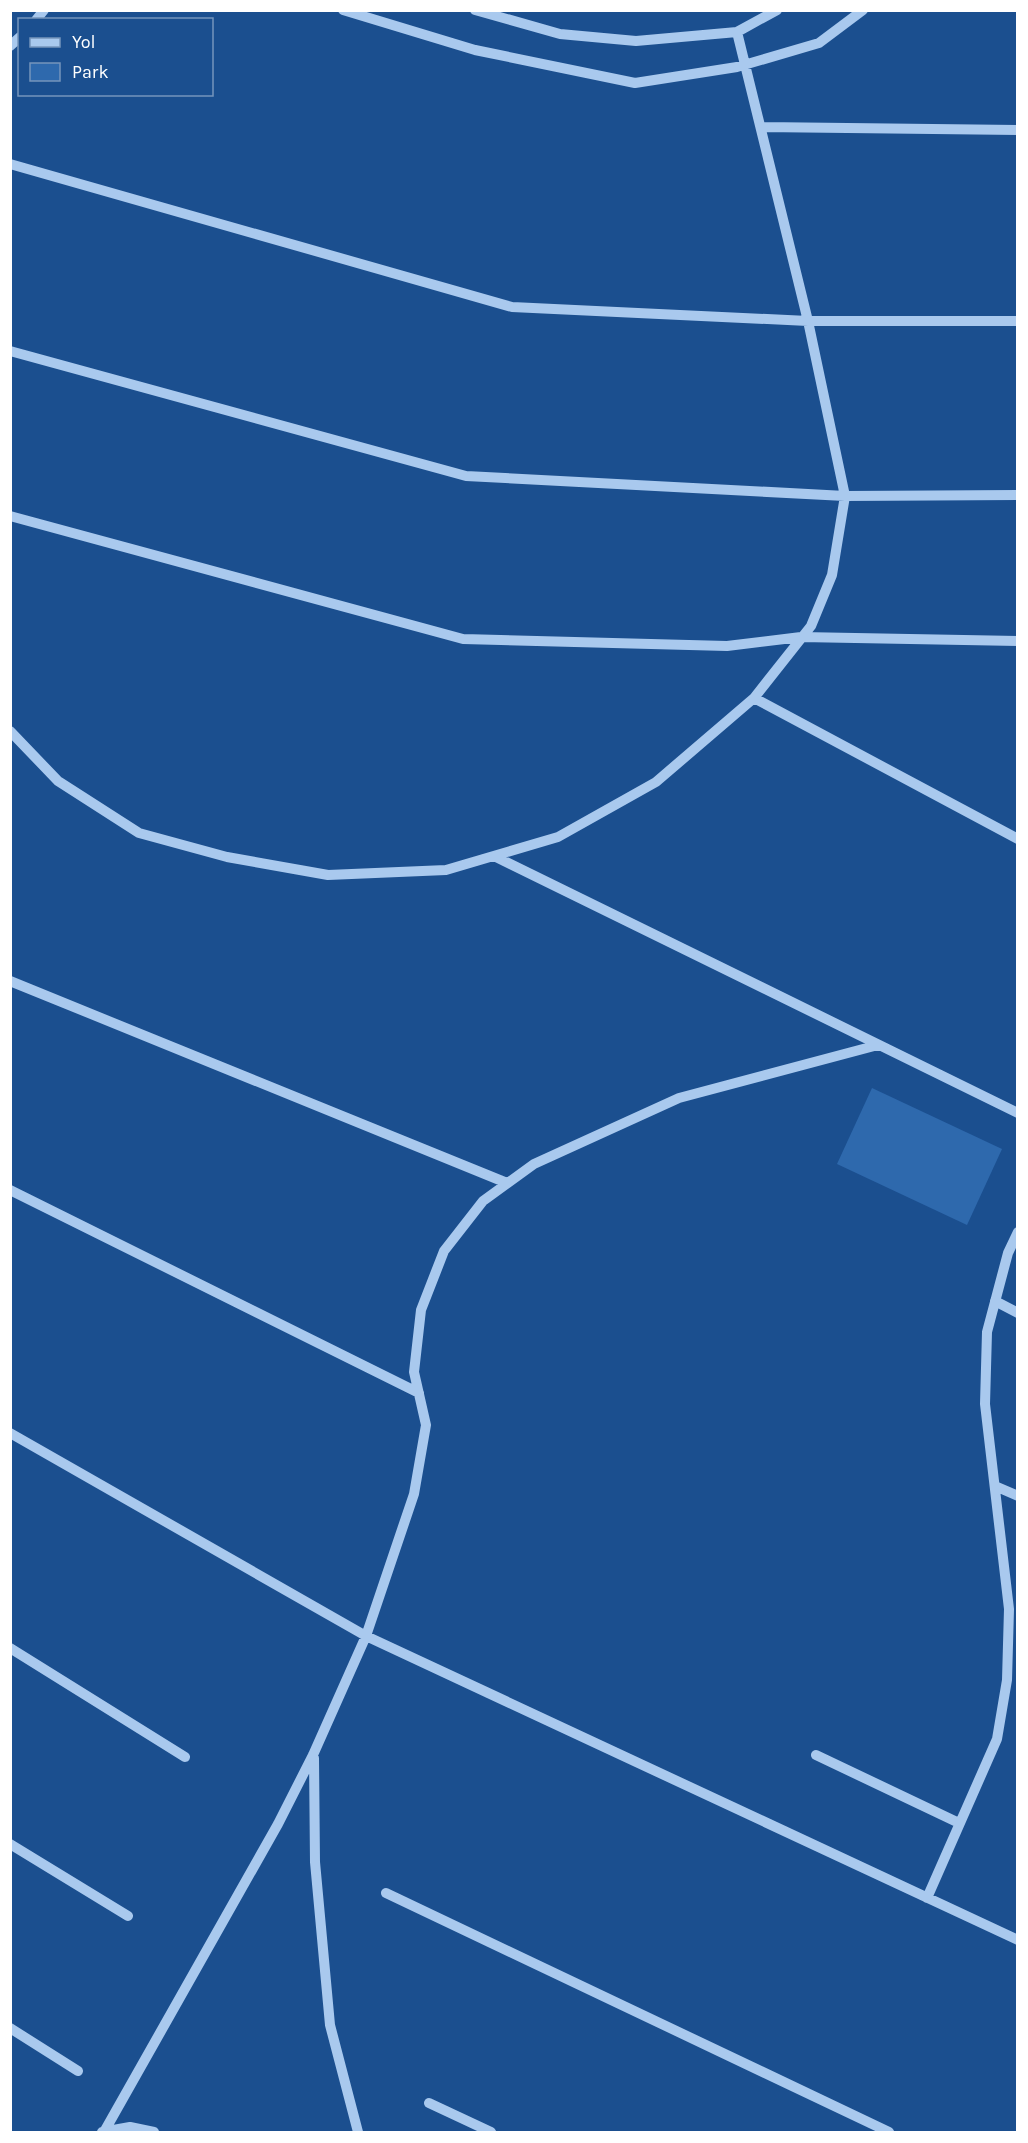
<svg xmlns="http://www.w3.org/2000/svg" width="1028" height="2143" font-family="Karla,sans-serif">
<rect width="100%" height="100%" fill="#1b4f8f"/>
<path fill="#2e69ad" d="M872 1088 1002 1149 967 1225 837 1164Z"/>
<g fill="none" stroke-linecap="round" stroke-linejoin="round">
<path stroke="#a9c9ee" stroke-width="10" d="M343 10 475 50 635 83 737 67 819 43 863 10
M475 10 560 34 636 41 737 32 777 10
M36 20 44 10
M10 46 20 37
M761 127 1018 130
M10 164 512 307 808 321H1018
M10 351 466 476 845 496 1018 495
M10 516 463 639 727 646 801 637 1018 641
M754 698 1018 839
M10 731 58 781 139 833 227 857 328 875 446 870 558 837 656 782 754 698 811 626 832 575 845 496 808 321 737 32
M494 856 1018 1113
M10 981 507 1183
M10 1190 419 1393
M995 1301 1018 1313
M10 1433 366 1636 1018 1940
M995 1486 1018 1496
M10 1648 185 1757
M816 1755 959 1823
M314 1758 315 1862 330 2025 358 2132
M10 1844 128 1916
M386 1893 889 2132
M927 1898 997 1739 1007 1680 1009 1609 985 1404 987 1332 1008 1253 1018 1232
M10 2028 78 2071
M429 2103 491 2132
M102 2132 130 2127 154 2132
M104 2132 278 1824 313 1755 366 1636 414 1494 426 1425 414 1372 421 1310 444 1251 483 1201 534 1164 679 1098 878 1045"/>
</g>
<rect width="1028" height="2143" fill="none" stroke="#ffffff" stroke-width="24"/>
<rect x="18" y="18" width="195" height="78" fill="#1b4f8f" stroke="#7695bc" stroke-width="1.5"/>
<rect x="30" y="38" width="30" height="9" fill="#a9c9ee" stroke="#7695bc" stroke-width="1.5"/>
<text x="72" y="48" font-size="18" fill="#ffffff">Yol</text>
<rect x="30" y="63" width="30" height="18" fill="#2e69ad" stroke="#7695bc" stroke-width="1.5"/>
<text x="72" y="78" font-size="18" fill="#ffffff">Park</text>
</svg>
